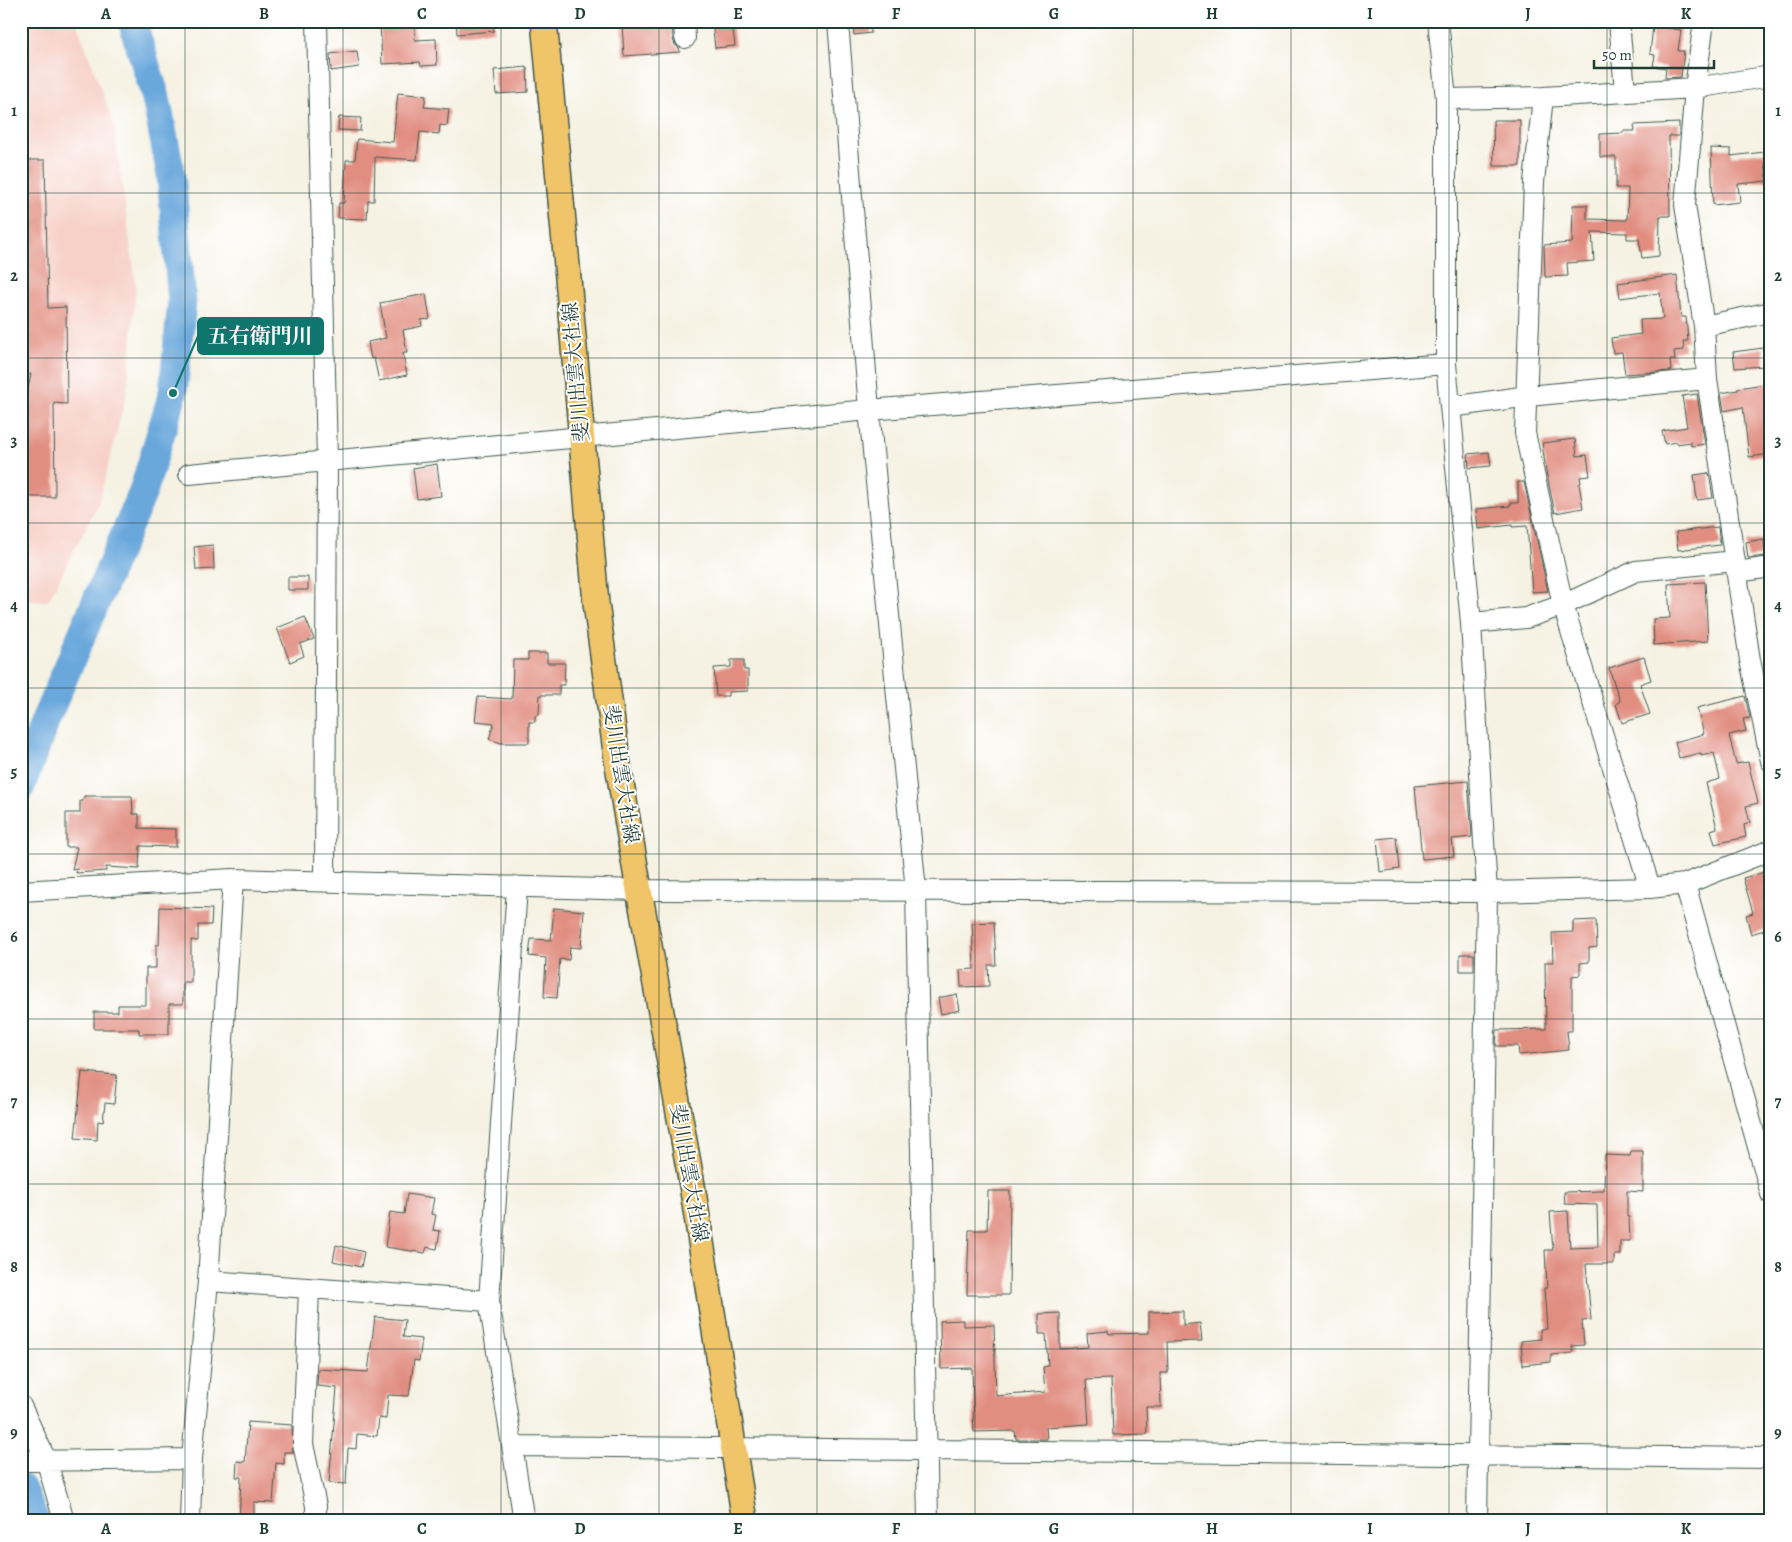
<svg xmlns="http://www.w3.org/2000/svg" width="1792" height="1542" font-family="Alegreya,'Noto Serif JP',serif">
<rect width="100%" height="100%" fill="#fff"/>
<filter id="ink" filterUnits="userSpaceOnUse"><feTurbulence type="fractalNoise" baseFrequency=".02" numOctaves="2"/><feDisplacementMap in="SourceGraphic" scale="10" xChannelSelector="R" yChannelSelector="G"/><feConvolveMatrix kernelMatrix="1 2 1 2 8 2 1 2 1" color-interpolation-filters="sRGB"/></filter>
<filter id="wash" filterUnits="userSpaceOnUse"><feTurbulence type="fractalNoise" baseFrequency=".0096" numOctaves="4" result="noise"/><feDisplacementMap in="SourceGraphic" scale="20" xChannelSelector="R" yChannelSelector="G"/><feGaussianBlur stdDeviation="1.12" result="paint"/><feColorMatrix in="noise" values="0 0 0 0 0 0 0 0 0 0 0 0 0 0 0 0 0 1.4 0 .05"/><feComposite in="paint" operator="in"/></filter>
<g filter="url(#wash)">
<rect width="100%" height="100%" fill="#f5f2e3"/>
<path fill="#f7d1c8" d="M21 21H76L114 125 136 285 127 392 99 502 48 601H21Z"/>
<g fill="none" stroke-linecap="round" stroke-linejoin="round">
<path stroke="#6aa8dc" stroke-width="29" d="M21 786 47 716 143 492 173 393 182 301 171 175 156 98 132 21
M21 1488 35 1521"/>
</g>
<g id="blocks">
<path fill="#e18d80" d="M414 21 415 40 436 39 437 65 421 66 420 62 382 64 380 23Z
M456 21H493L494 31 457 34Z
M626 21H672L673 39 675 45 679 48 680 52 624 56 622 23H626Z
M712 21H732L735 46 715 48Z
M852 21H870L871 33 854 35Z
M1653 26 1681 30 1678 51H1684L1681 77 1665 78 1666 68 1653 66 1655 55 1650 54Z
M357 51 359 67 331 71 330 54Z
M527 67 528 92 496 94 494 70Z
M398 93 426 96 424 107 449 109 447 126 440 125 439 134 420 132 417 160 375 157 374 201H368L367 219 338 218 339 203H344L346 160H355L357 139 393 142Z
M339 117 361 118 360 131 338 130Z
M1493 120H1520V166H1494Z
M1679 123V136H1669L1670 216H1660L1659 256 1642 258 1639 239H1627V233L1592 232 1594 261 1567 263 1568 276 1545 277 1544 245 1572 243 1573 205H1587V219L1627 220 1628 188H1616V157H1600V134L1623 133V131H1635L1634 125Z
M1711 148 1731 149V156L1764 152 1767 181 1738 184 1740 202 1713 205Z
M21 160H45L48 308 66 307 67 404 54 403 55 497H21V409H24L31 374H21Z
M1677 275 1681 317H1686L1688 341H1683L1684 350 1674 351 1675 360H1670L1671 371 1625 374 1622 352 1613 353 1611 338 1641 334 1640 320 1663 319 1660 293 1620 298 1618 283Z
M426 294 430 319 421 320 422 326 403 330 407 353H403L407 375 379 381 374 358 371 359 368 342 386 338 380 303Z
M1763 348 1765 366 1735 368 1733 352Z
M1771 383V454L1749 457 1743 407 1724 411 1721 393 1738 390V388Z
M1697 394 1705 444 1691 446V442L1677 444V442L1665 444 1662 431 1687 427 1682 396Z
M1575 439 1577 456 1587 455 1590 476 1580 477 1581 483 1579 484 1583 508 1555 513 1546 471 1542 443Z
M1489 452 1491 466 1469 468 1468 454Z
M437 464 441 496 417 499 413 468Z
M1709 473 1713 498 1697 500 1694 475Z
M1518 482H1524L1548 591 1532 592 1527 526 1512 527V525L1478 529 1476 509 1510 506V503H1518Z
M1718 527 1720 545 1678 550 1676 532Z
M1764 539 1766 556 1748 558 1746 542Z
M213 545 214 569 196 570 194 547Z
M288 577H308V590H288Z
M1705 582 1708 641 1654 645 1653 619 1670 618 1668 584Z
M305 617 314 639 300 644 304 656 290 662 277 628Z
M528 653H547V663H565L564 685H559V695H540L539 714 535 716V722H529V743H501L489 739 494 723 475 721 478 697 512 699 513 660H528Z
M1644 657 1651 680 1640 684 1650 714 1622 723 1616 704 1620 701 1609 668Z
M731 660H744V670H748V691L728 692V696H716L714 668 731 667Z
M1745 696 1750 718 1743 719 1746 731 1729 735 1736 764 1748 762 1758 803 1746 806 1750 823 1744 825 1746 837 1715 844 1711 830 1717 828 1706 783 1720 779 1714 753 1701 756V753L1679 758 1675 742 1704 734 1697 708Z
M1468 781 1472 837 1452 839 1454 856 1422 859 1415 786Z
M84 796H132L133 814H139V828L176 829V847L140 846 139 869 106 867V871L76 873 77 869 72 870 77 847H66V813H80V801H83Z
M1396 837 1399 869 1380 872 1377 839Z
M1771 870V928L1751 934 1746 915 1753 913 1743 878Z
M160 907 212 909 211 925H198V941L191 940V982H183V1004H169V1034H139V1029H94V1012H118V1005H146V968H156V945H159Z
M554 908 584 911 581 948 570 947 569 960 560 959 557 998 544 997 546 958 529 956 531 939 551 940Z
M1596 920 1597 947 1589 948V962L1580 963V975L1572 976V1031H1567L1569 1050 1519 1055 1518 1046H1496L1497 1030 1546 1029 1545 962H1553L1552 933 1573 932V921Z
M994 922 996 965H988L989 986 961 987 960 970 974 969 972 923Z
M1460 954H1474V971H1460Z
M957 994 960 1010 941 1014 938 998Z
M82 1072 117 1075 114 1104 105 1103 103 1122 98 1121 97 1140 75 1138Z
M1631 1151H1643V1192L1627 1191V1217H1629L1630 1241H1620V1255H1614V1264H1586L1591 1320 1582 1321 1584 1345 1572 1346 1573 1353 1551 1355V1362L1523 1365 1521 1341 1541 1339 1540 1329H1547L1544 1288H1547L1545 1250H1553L1550 1212 1568 1211 1570 1248 1598 1247 1597 1205 1565 1204 1564 1192 1604 1191 1605 1155 1630 1156Z
M988 1191H1010L1009 1295H967L969 1230H987Z
M407 1194 434 1198 431 1214 436 1215 433 1230 440 1231 437 1249 427 1247 425 1253 385 1247 390 1212 404 1214Z
M336 1245 364 1252 361 1267 333 1261Z
M1183 1311V1325L1200 1323 1202 1341 1167 1342 1168 1373H1160L1161 1407H1146L1147 1434 1113 1435 1111 1379 1086 1380 1089 1424 1046 1427 1047 1439H1016L1015 1431 974 1432 972 1368 941 1369 940 1321 963 1320V1326L994 1325 996 1396 1045 1392 1043 1367 1048 1366 1046 1334H1039V1314L1060 1313V1349L1088 1347 1087 1333 1108 1331 1109 1334 1149 1333V1312Z
M375 1317 405 1320 403 1337 422 1339 419 1361 414 1360 409 1396 388 1395 386 1419 379 1418 377 1436 357 1434 356 1449 348 1448 346 1484 329 1483 337 1388 317 1386 318 1369 368 1372Z
M248 1422 292 1425 293 1452H284V1464L276 1463 273 1503 254 1502V1521H239L241 1477H236L237 1461 245 1462Z"/>
</g>
</g>
<g filter="url(#ink)">
<use href="#blocks" fill-opacity="0" stroke="#3f584e" stroke-width="1"/>
<g fill="none" stroke-linecap="round" stroke-linejoin="round">
<g stroke="#3f584e" stroke-width="22">
<path id="minor" d="M317 21 327 460 325 881
M684 21 685 38
M838 21 869 410 916 891 928 1521
M1438 21 1446 99V364L1471 623 1487 892 1477 1521
M1619 21 1625 91
M1704 21 1695 88 1685 205 1704 326 1707 379 1750 660 1771 761
M1543 97 1534 182 1525 433 1563 605 1650 888
M1446 99 1543 97 1695 88 1771 76
M1704 326 1771 312
M1451 407 1528 396 1707 379
M189 474 869 410 1446 364
M1737 572 1771 567
M1471 623 1526 618 1563 605 1636 571 1735 561
M1685 884 1771 1194
M517 887 489 1301 524 1521
M21 891 233 879 639 890 1487 892 1650 888 1685 884 1771 850
M208 1281 489 1301
M309 1289 303 1444 316 1506V1521
M21 1406 47 1462 64 1521
M512 1446C932 1448 1351 1456 1771 1458
M21 1461 192 1459
M190 1521 192 1459 208 1281 233 879"/>
</g>
<g stroke="#3f584e" stroke-width="28">
<path id="major" d="M544 21 565 243 596 603 617 759 639 890 692 1185 745 1521"/>
</g>
<use href="#minor" stroke="#fff" stroke-width="20"/>
<use href="#major" stroke="#f0c469" stroke-width="25"/>
</g>
</g>
<path fill="none" stroke="#1f3d34" stroke-width="1" stroke-opacity="0.55" d="M185 21V1521M343 21V1521M501 21V1521M659 21V1521M817 21V1521M975 21V1521M1133 21V1521M1291 21V1521M1449 21V1521M1607 21V1521M21 193H1771M21 358H1771M21 523H1771M21 688H1771M21 854H1771M21 1019H1771M21 1184H1771M21 1349H1771"/>
<g text-anchor="middle" dominant-baseline="central" stroke-width="4" stroke-linejoin="round" paint-order="stroke">
<g font-size="20" fill="#1f3d34" stroke="#fff">
<text transform="translate(576 372) rotate(-95)">斐川出雲大社線</text>
<text transform="translate(621 774) rotate(81)">斐川出雲大社線</text>
<text transform="translate(689 1173) rotate(80)">斐川出雲大社線</text>
</g>
</g>
<path fill="none" stroke="#0f766e" stroke-width="2" d="M173 393L198 336"/>
<circle fill="#0f766e" stroke="#fff" stroke-width="2" cx="173" cy="393" r="5"/>
<rect fill="#0f766e" stroke="#0f766e" stroke-width="2" x="198" y="318" width="125" height="36" rx="5"/>
<g font-size="21" text-anchor="middle" font-weight="bold" fill="#fff">
<text x="260" y="343">五右衛門川</text>
</g>
<rect width="1792" height="1542" fill="none" stroke="#fff" stroke-width="55"/>
<path d="M1594 60v8h120v-8" fill="none" stroke="#1f3d34" stroke-width="2.5"/>
<text x="1602" y="60" font-size="15" fill="#1f3d34" stroke="#ffffff" stroke-width="4" paint-order="stroke">50 m</text>
<rect x="28" y="28" width="1736" height="1486" fill="none" stroke="#1f3d34" stroke-width="2"/>
<g font-size="16" text-anchor="middle" font-weight="bold" fill="#1f3d34">
<text x="106" y="19">A</text>
<text x="264" y="19">B</text>
<text x="422" y="19">C</text>
<text x="580" y="19">D</text>
<text x="738" y="19">E</text>
<text x="896" y="19">F</text>
<text x="1054" y="19">G</text>
<text x="1212" y="19">H</text>
<text x="1370" y="19">I</text>
<text x="1528" y="19">J</text>
<text x="1686" y="19">K</text>
<text x="14" y="116">1</text>
<text x="1778" y="116">1</text>
<text x="14" y="281">2</text>
<text x="1778" y="281">2</text>
<text x="14" y="446">3</text>
<text x="1778" y="446">3</text>
<text x="14" y="611">4</text>
<text x="1778" y="611">4</text>
<text x="14" y="777">5</text>
<text x="1778" y="777">5</text>
<text x="14" y="942">6</text>
<text x="1778" y="942">6</text>
<text x="14" y="1107">7</text>
<text x="1778" y="1107">7</text>
<text x="14" y="1272">8</text>
<text x="1778" y="1272">8</text>
<text x="14" y="1438">9</text>
<text x="1778" y="1438">9</text>
<text x="106" y="1534">A</text>
<text x="264" y="1534">B</text>
<text x="422" y="1534">C</text>
<text x="580" y="1534">D</text>
<text x="738" y="1534">E</text>
<text x="896" y="1534">F</text>
<text x="1054" y="1534">G</text>
<text x="1212" y="1534">H</text>
<text x="1370" y="1534">I</text>
<text x="1528" y="1534">J</text>
<text x="1686" y="1534">K</text>
</g>
</svg>
